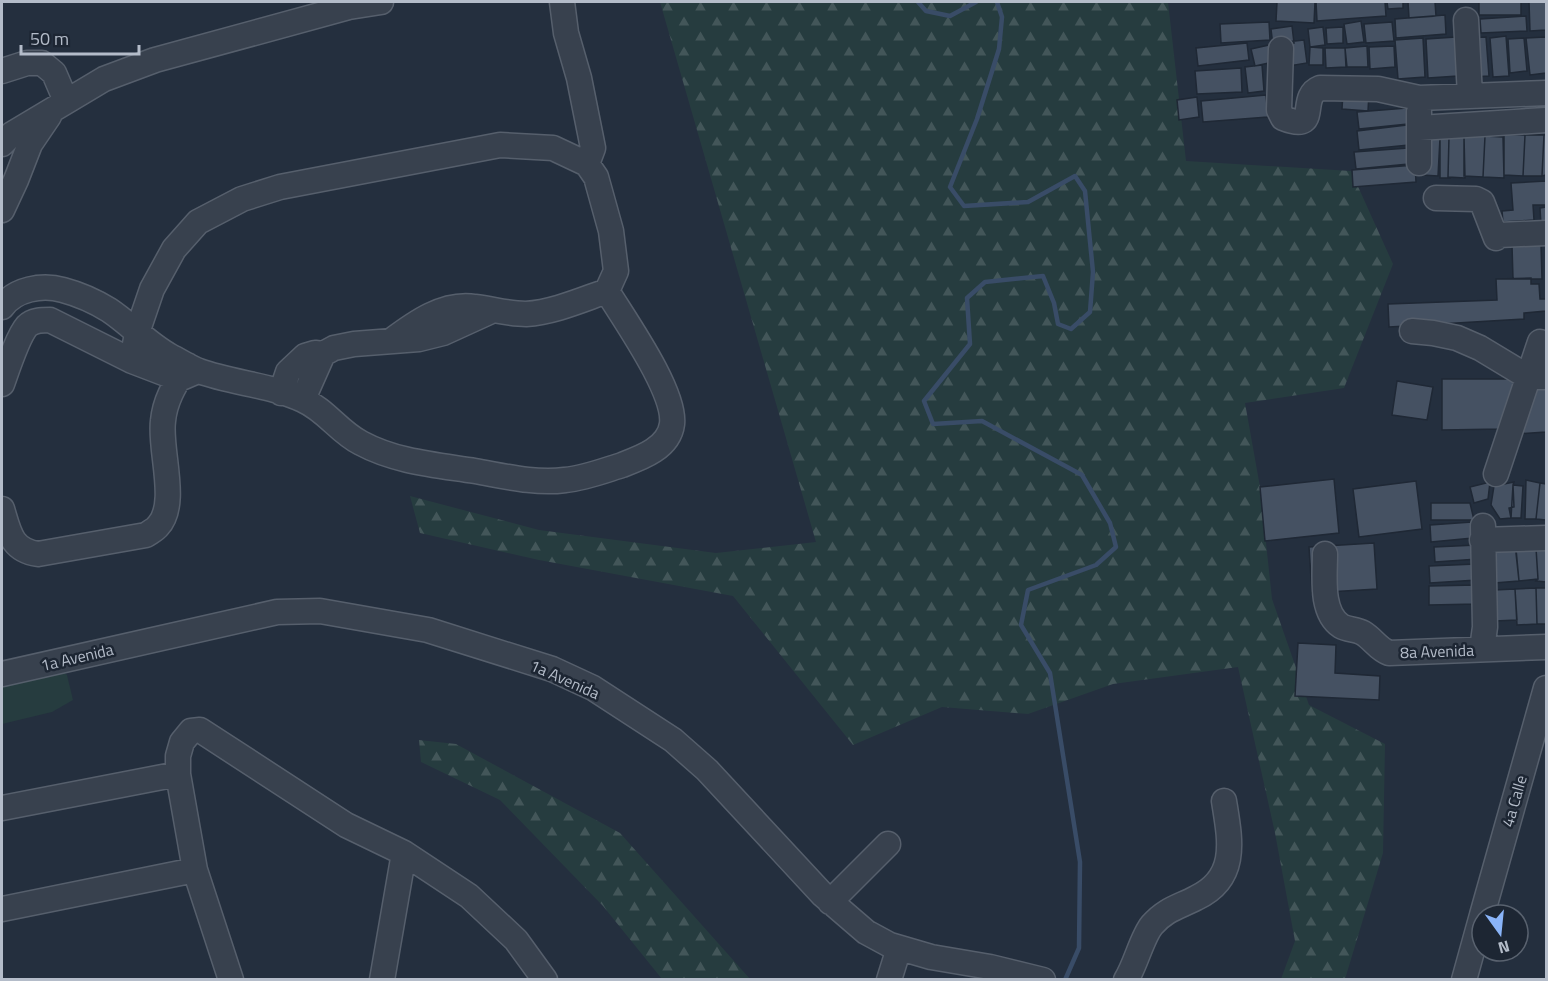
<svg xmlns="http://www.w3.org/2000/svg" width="1548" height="981" font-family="'Titillium Web',sans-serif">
<defs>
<pattern id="forest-firs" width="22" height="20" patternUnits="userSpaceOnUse" patternTransform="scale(1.5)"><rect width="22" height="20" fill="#263c3f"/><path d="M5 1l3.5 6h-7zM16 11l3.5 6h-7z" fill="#435659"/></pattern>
</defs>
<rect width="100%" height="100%" fill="#242f3e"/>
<path fill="#263c3f" d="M60 669 67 675 73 700 52 712 2 724V683Z"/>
<path fill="url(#forest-firs)" d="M660 2H1168L1186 161 1351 171 1393 264 1344 388 1245 403 1260 487 1272 599 1309 705 1385 744 1383 853 1345 979H1281L1295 941 1275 833 1238 667 1113 684 1028 714 942 707 853 745 733 596 539 560 420 533 410 496 539 530 716 553 816 542Z
M419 740 456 744 620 833 750 979H662L603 906 500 800 421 762Z"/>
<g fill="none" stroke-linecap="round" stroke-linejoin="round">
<path stroke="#394c67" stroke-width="4.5" d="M918 2 926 11 950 16 976 2
M997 2 1002 17 999 49 977 119 950 187 964 206 1028 202 1075 176 1085 191 1093 272 1090 312 1071 329 1058 324 1054 303 1043 276 985 282 967 298 970 344 924 401 933 424 982 421 1082 475 1110 523 1116 547 1096 565 1028 590 1021 625 1050 673 1080 862 1079 948 1065 980"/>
</g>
<path fill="#455162" stroke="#1f2835" stroke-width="1.5" d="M1277 2H1315L1314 23 1276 21Z
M1316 2H1385L1386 16 1317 21Z
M1387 2H1403V8L1388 9Z
M1408 2H1435L1436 16 1409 18Z
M1479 2H1521V15H1479Z
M1529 2H1546V30L1530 31Z
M1445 15 1446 34 1396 38 1395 19Z
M1526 16 1527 31 1481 33 1480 19Z
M1361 21 1364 42 1347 44 1344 24Z
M1269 22 1270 40 1221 43 1220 24Z
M1392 22 1394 41 1366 43 1364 24Z
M1292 26 1294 43 1273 46 1271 29Z
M1323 27 1325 45 1310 47 1308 29Z
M1343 27V43L1327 44 1326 28Z
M1506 36 1509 76 1493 77 1490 38Z
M1456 37 1458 76 1428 78 1426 39Z
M1486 37 1489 76 1472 77 1469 38Z
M1546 37V73L1530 75 1526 38Z
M1423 38 1425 77 1398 79 1395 40Z
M1524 38 1527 71 1510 73 1508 39Z
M1304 40 1307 63 1289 66 1286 42Z
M1247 43 1249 60 1198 66 1196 48Z
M1269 45 1273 62 1255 66 1251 49Z
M1367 46 1368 67H1347L1345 48Z
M1394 46 1395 67 1370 69 1369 47Z
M1310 47 1323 48V65H1309Z
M1325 48H1345L1346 67 1326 68Z
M1262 65 1264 91 1248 93 1245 67Z
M1241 68 1242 92 1197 94 1195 71Z
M1343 92 1369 93 1368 111 1342 109Z
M1266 95 1268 117 1203 122 1201 101Z
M1197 97 1199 117 1179 120 1177 100Z
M1407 108 1408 124 1359 129 1357 112Z
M1407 125 1409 145 1359 150 1357 131Z
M1504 134 1525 135 1523 176 1504 175Z
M1525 135H1544L1542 176H1523Z
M1544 135H1546V175L1542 176Z
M1464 136 1465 178 1448 177 1449 137Z
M1464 136H1485L1483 177 1464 176Z
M1485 136 1503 137 1504 178 1483 177Z
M1424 137 1440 138 1438 176 1422 175Z
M1449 137 1448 177 1451 178H1440V138Z
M1408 148 1409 164 1356 169 1354 152Z
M1415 165 1416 182 1353 187 1352 170Z
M1546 181V205H1533L1534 220 1503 222 1502 211 1513 210 1511 183Z
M1546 207V225H1541L1540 208Z
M1541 244 1542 279H1513L1512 245Z
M1531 278V284H1539L1540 299H1546V311L1524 313V319L1389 327 1388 304 1497 300 1496 279Z
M1442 379H1517L1502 429 1442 430Z
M1397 381 1433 387 1427 420 1392 415Z
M1527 385 1546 389V432L1516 434Z
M1334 479 1339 533 1265 541 1260 487Z
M1526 480 1540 483 1536 519H1525Z
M1416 481 1422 529 1359 537 1353 489Z
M1490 482 1488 499 1474 503 1470 487Z
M1514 482 1513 485 1514 507 1509 508 1511 518 1500 519 1491 505 1494 486Z
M1540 483 1546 484V520L1536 519Z
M1513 485 1523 486 1521 518H1511Z
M1431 503H1470L1474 520H1431Z
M1472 522 1473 538 1431 542 1430 525Z
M1374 543 1377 589 1312 593 1309 547Z
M1515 544 1519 581 1494 583 1491 546Z
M1477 545 1478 559 1435 562 1434 547Z
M1536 548H1546V582L1536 581 1538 579Z
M1536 548 1538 579 1519 581 1516 549Z
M1476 564 1477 580 1430 583 1429 566Z
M1477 585V604L1429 605V586Z
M1536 588H1546V624H1537Z
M1536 588 1537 624 1517 625 1515 589Z
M1515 589 1517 620 1495 621 1494 590Z
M1298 643 1336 645 1335 673 1380 676 1379 700 1295 696Z"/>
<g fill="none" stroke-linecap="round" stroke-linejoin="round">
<g stroke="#565f6c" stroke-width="27">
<path id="minor" d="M562 2 566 33 579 78 593 148 587 164
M1466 20 1470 96
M1281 49 1279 110 1283 118C1322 134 1297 97 1320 88L1378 89 1419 98 1546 93
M2 71 27 63H42L54 73 66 101
M1419 128 1546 120
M2 144 12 134 104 79 155 60 349 7 381 2
M1419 163V112
M1436 198 1476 199 1482 202 1496 238 1499 235 1546 233
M2 210 16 180 30 144 49 116
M2 307C15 289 42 284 63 290 78 294 96 302 109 310 130 324 148 344 170 356 180 361 189 367 199 371 232 383 271 385 303 400 326 410 339 432 361 443 396 462 437 465 475 471 504 476 535 484 565 480 585 478 603 471 622 465 641 458 669 448 672 424 676 392 624 319 607 291
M1412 331 1433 333 1457 338 1480 348 1528 377H1546
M132 361 137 333 152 289 174 249 198 222 242 199 280 187 500 145 553 148 587 164 596 177 611 231 616 271 607 291C581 300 554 312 526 314 508 314 493 309 475 307 444 302 415 323 391 341
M2 384C7 370 18 336 27 326 33 320 42 320 50 320L132 361 179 379 193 373
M281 393 288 372 305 356 315 353 323 354 334 348 354 344 419 339 443 333 489 312
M303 399 323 354
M1496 474 1540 342
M2 509C9 532 11 550 38 554L146 535C150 532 155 530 158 526 179 504 159 449 163 421 165 399 176 383 187 365
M1482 540 1546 538
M1325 554C1325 576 1320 612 1341 626 1348 630 1356 629 1363 633 1373 639 1378 649 1389 653L1546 647
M1482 649 1485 627 1483 526
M2 674 277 612 320 611 428 630 552 669 593 688 673 740 707 770 823 895 866 932 890 945 931 957 990 967 1043 980
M2 808 178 774
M830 902 888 844
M2 909 195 870
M1482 915 1546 688
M231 980 195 870 178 774V756L182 742 191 731 200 730 346 825 404 853 469 896 516 940 545 980
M382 980 404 853
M889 980 899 948
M1126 980C1136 964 1142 937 1152 925 1166 909 1179 907 1196 898 1239 878 1230 839 1224 801
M1464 980 1482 915"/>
</g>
<use href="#minor" stroke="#38414e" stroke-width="24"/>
</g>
<g text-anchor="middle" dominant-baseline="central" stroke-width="5" stroke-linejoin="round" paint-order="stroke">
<g font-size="16" fill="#b4bcc9" stroke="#1d2633">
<text transform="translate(1437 651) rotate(-2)">8a Avenida</text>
<text transform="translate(77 657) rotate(-13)">1a Avenida</text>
<text transform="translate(565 679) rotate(24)">1a Avenida</text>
<text transform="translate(1514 801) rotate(-74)">4a Calle</text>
</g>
</g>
<rect width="1548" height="981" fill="none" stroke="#b4bcc9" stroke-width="6"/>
<g transform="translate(1500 933) rotate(165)"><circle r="28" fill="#1d2633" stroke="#59626f" stroke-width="1.5"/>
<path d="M0-4.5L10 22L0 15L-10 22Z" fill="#8ab4f8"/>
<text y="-9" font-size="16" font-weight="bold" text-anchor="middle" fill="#b4bcc9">N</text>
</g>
<path d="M21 45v9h118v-9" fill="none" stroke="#b4bcc9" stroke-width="3"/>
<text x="30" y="45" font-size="18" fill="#b4bcc9" stroke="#1d2633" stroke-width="4.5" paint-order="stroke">50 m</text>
</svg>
